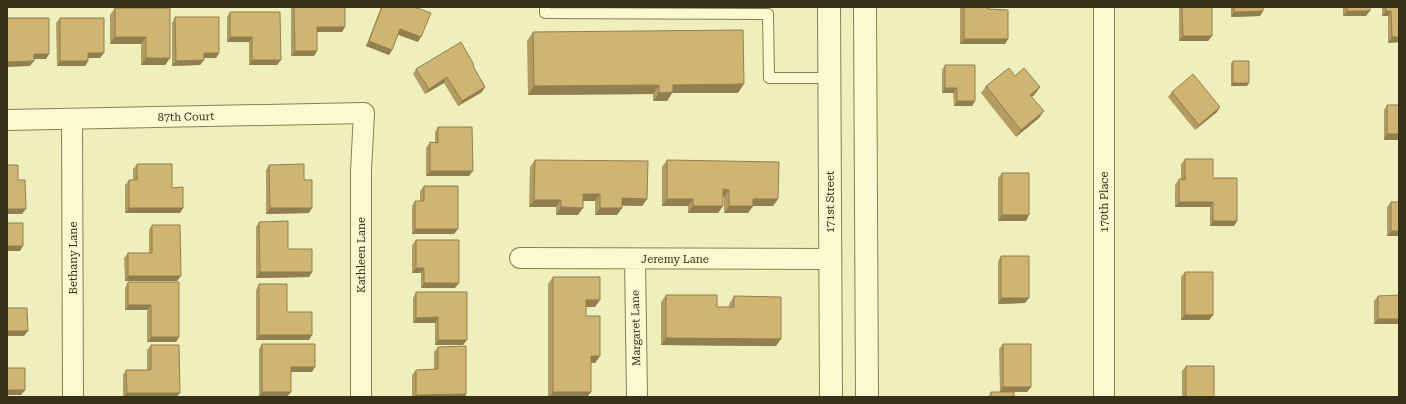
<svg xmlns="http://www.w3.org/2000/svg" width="1406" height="404" font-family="'Roboto Serif',serif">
<rect width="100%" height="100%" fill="#efefbd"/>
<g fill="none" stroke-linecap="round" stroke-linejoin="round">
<g stroke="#888056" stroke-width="12">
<path id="service" d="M545 7V13L768 14 769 78H829"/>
</g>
<g stroke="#888056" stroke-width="22">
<path id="minor" d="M1104 7V397
M72 119 73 397
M7 120 364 113 361 171V397
M520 258 830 259
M635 259 637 397"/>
</g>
<g stroke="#888056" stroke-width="24">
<path id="tertiary" d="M829 7 831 397
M865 7 867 397"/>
</g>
<use href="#service" stroke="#fafad0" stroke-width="10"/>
<use href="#minor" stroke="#fafad0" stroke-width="20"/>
<use href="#tertiary" stroke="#fafad0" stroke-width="22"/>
</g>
<path fill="#b29c61" d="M291 7H345L342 32H317V51L314 56H291Z
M381 7H414L418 42 398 35 392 50 389 55 366 46Z
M960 7H988V9L1008 39 1005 44H960Z
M1179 7H1212V36L1208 41H1179Z
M1231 7H1263V11L1260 16 1231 17Z
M1343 7H1370L1366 16H1343Z
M1382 7H1399V42L1388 43V16H1382Z
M115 8 170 58 165 65H141V44H110V15Z
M230 12 277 65H249V42H227V17Z
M175 17 219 53 216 58H204V60L200 65 172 66V23Z
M60 18 100 58H88V61L85 66H57L56 23Z
M533 32 738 93H672L667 101H653V94L528 95 527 41Z
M1233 61 1247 86H1231V63Z
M945 65 975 101 972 106H954L953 93H942V70Z
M473 66 485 87 482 92 458 106 444 83 425 94 413 74 416 69Z
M1015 76 1040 87 1035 94 1032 97 1039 118 1016 137 981 93 986 86Z
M1172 92 1217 112 1195 130 1168 97Z
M1387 105 1399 140H1384V110Z
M438 127 469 176H426V148L430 142 435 143V132Z
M1185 159 1213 178 1237 221 1234 226H1210V207H1175V185L1179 179H1181V164Z
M535 160 647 199 642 206H622V208L617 215H595V201H583L578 215H556V207H529L530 167Z
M667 160 778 199 773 206H753L748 213H724V197H723V206L718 213H688V206H662V167Z
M137 164 172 188 183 208 180 213H125V185L129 180H133V169Z
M269 165 304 180 309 213 266 214V170Z
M1002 173 1026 221H998V178Z
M424 186 454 234H412V206L415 201H420V191Z
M1391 202 1399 236H1387V207Z
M259 222 288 249 312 272 309 277 256 278V227Z
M152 225 177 281H125L124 258 128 253H149V230Z
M416 240 455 288H421V273H412V245Z
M1001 256 1025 303 998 304V261Z
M1185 272 1213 315 1209 320H1181V277Z
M553 277 595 307H586V316L600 356 595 363H591V392L587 397H548V284Z
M128 282H179V337L176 342H147V310H125V288Z
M259 284 287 312 312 335 309 340H256V290Z
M416 292 463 345H435V323H413V298Z
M666 295 717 307H729V304L734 296 776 346 661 345V302Z
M1378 296 1399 324H1374V301Z
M262 344 312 372H291L287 397H259V349Z
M1003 344 1031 387 1027 392H1000L999 349Z
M151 345 180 393 176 397H123V375L126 370H147V350Z
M438 347 466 394 465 397H412V375L416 370H434V352Z
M1186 366 1214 397H1182V371Z
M991 392 1014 397H988Z"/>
<path fill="#917f4f" d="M1263 11 1260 16 1231 17 1234 12Z
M1347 11H1370L1366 16H1343Z
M1386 11H1391L1388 16H1382Z
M317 27H345L342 32H314Z
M400 29 421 37 418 42 397 34Z
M1183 36H1212L1208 41H1179Z
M115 37H146L141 44H110Z
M230 37H252L249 42H227Z
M1392 37H1399V42L1388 43Z
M964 39H1008L1005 44H960Z
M369 41 392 50 389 55 366 46Z
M295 51H317L314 56H291Z
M88 53H104L100 58H85Z
M204 53H219L216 58H200Z
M34 54H49L46 59H31Z
M146 58H170L165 65H141Z
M204 60 200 65 172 66 176 61Z
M252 60H281L277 65H249Z
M34 61 30 66 7 67V62Z
M60 61H88L85 66H57Z
M447 77 444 83 425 94 429 89Z
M1233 83H1249L1247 86H1231Z
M744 84 738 93H672L667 101H653L659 93 673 85Z
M659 85 653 94 528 95 534 86Z
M485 87 482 92 458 106 462 101Z
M1040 87 1035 94 1025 102 1030 95Z
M945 88H957L953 93H942Z
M957 101H975L972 106H954Z
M1220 107 1217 112 1195 130 1199 125Z
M1044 111 1039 118 1016 137 1021 130Z
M1387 134H1399V140H1384Z
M430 171H473L469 176H426Z
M723 189 729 190 724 197 718 196Z
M583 194H600L595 201H578Z
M622 198 647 199 642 206 617 205Z
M667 199H693L688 206H662Z
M753 199H778L773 206H748Z
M534 200H561L556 207H529Z
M1179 202H1213L1210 207H1175Z
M693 206H723L718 213H688Z
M729 206H753L748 213H724Z
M561 207 583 208 578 215H556Z
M129 208H183L180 213H125Z
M270 208H312L309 213 266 214Z
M600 208H622L617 215H595Z
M7 209H26L22 214H7Z
M1002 215H1029L1026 221H998Z
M1213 221H1237L1234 226H1210Z
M415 229H458L454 234H412Z
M1391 231H1399V236H1387Z
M7 246H23L20 251H7Z
M416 268H424L421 273H412Z
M260 272H312L309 277 256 278Z
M128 276H181L177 281H125Z
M424 283H459L455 288H421Z
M1001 298H1029L1025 303 998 304Z
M586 300H600L595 307H581Z
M128 305H151L147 310H125Z
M1185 315H1213L1209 320H1181Z
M438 317 435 323H413L416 318Z
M1378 319H1399V324H1374Z
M7 331H28L24 336H7Z
M259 335H312L309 340H256Z
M151 337H179L176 342H147Z
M666 338 781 339 776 346 661 345Z
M438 340H467L463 345H435Z
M591 356H600L595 363H586Z
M291 367H315L312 372H287Z
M1003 387H1031L1027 392H1000Z
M7 390H25L21 395H7Z
M262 392H291L287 397H259Z
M553 392H591L587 397H549Z
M127 393H180L176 397H124Z
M466 394 465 397H414L416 395Z"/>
<path fill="#cfb571" stroke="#917f4f" d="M294 7H345V27H317V51H295Z
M382 7H414L431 13 421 37 400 29 392 50 369 41Z
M964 7H988V9L1008 10V39H964Z
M1182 7H1212V36H1183Z
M1234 7H1263V11L1234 12Z
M1347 7H1370V11H1347Z
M1386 7H1399V37H1392L1391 11H1386Z
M115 8H170V58H146V37H115Z
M230 12H280L281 60H252V37H230Z
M175 17H219V53H204V60L176 61Z
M7 18H49V54H34V61L7 62Z
M60 18H104V53H88V61H60Z
M743 30 744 84 673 85V92L659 93V85L534 86 533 32Z
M461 42 474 65 473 66 485 87 462 101 447 77 429 89 416 69Z
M1233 61H1249V83H1233Z
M945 65H975V101H957V88H945Z
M1009 68 1015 76 1024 68 1040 87 1030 95 1044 111 1021 130 986 86Z
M1193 74 1220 107 1199 125 1172 92Z
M1387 105H1399V134H1387Z
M438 127H472L473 171H430V142L438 143Z
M1185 159H1213V178H1237V221H1213V202H1179V179L1185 180Z
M535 160 648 161 647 199 622 198V208H600V194H583V208L561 207V200H534Z
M667 160 779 162 778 199H753V206H729V190L723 189V206H693V199H667Z
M137 164H172V188L183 187V208H129V180H137Z
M304 164V180H312V208H270L269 165Z
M7 165H18V180H25L26 209H7Z
M1002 173H1029V215H1002Z
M424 186H458V229H415V201H424Z
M1391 202H1399V231H1391Z
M288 221V249H312V272H260L259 222Z
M7 223H23V246H7Z
M152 225H180L181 276H128V253H152Z
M416 240H459V283H424V268H416Z
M1001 256H1029V298H1001Z
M1185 272H1213V315H1185Z
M553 277H600V300H586V316H600V356H591V392H553Z
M128 282H179V337H151V305H128Z
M259 284H287V312H312V335H259Z
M416 292H467V340H438V317L416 318Z
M666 295H717V307H734V296L781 297V339L666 338Z
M1399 295V319H1378V296Z
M7 308H27L28 331H7Z
M262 344H315V367H291V392H262Z
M1003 344H1031V387H1003Z
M151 345H179L180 393H127L126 370H151Z
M466 346V394L416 395V370L438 369V347Z
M1186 366H1214V397H1186Z
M7 368H25V390H7Z
M991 392H1014V397H991Z"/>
<g text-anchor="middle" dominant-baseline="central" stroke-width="3" stroke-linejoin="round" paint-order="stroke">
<g font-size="11" fill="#36311b" stroke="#f6f6cd">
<text transform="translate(186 117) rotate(-1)">87th Court</text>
<text transform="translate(830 202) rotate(-90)">171st Street</text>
<text transform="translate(1104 202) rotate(-90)">170th Place</text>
<text transform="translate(361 255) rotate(-90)">Kathleen Lane</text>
<text transform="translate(73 258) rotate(-90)">Bethany Lane</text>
<text x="675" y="259">Jeremy Lane</text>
<text transform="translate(636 328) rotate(-91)">Margaret Lane</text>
</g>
</g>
<rect width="1406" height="404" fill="none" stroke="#36311b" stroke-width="16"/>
</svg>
